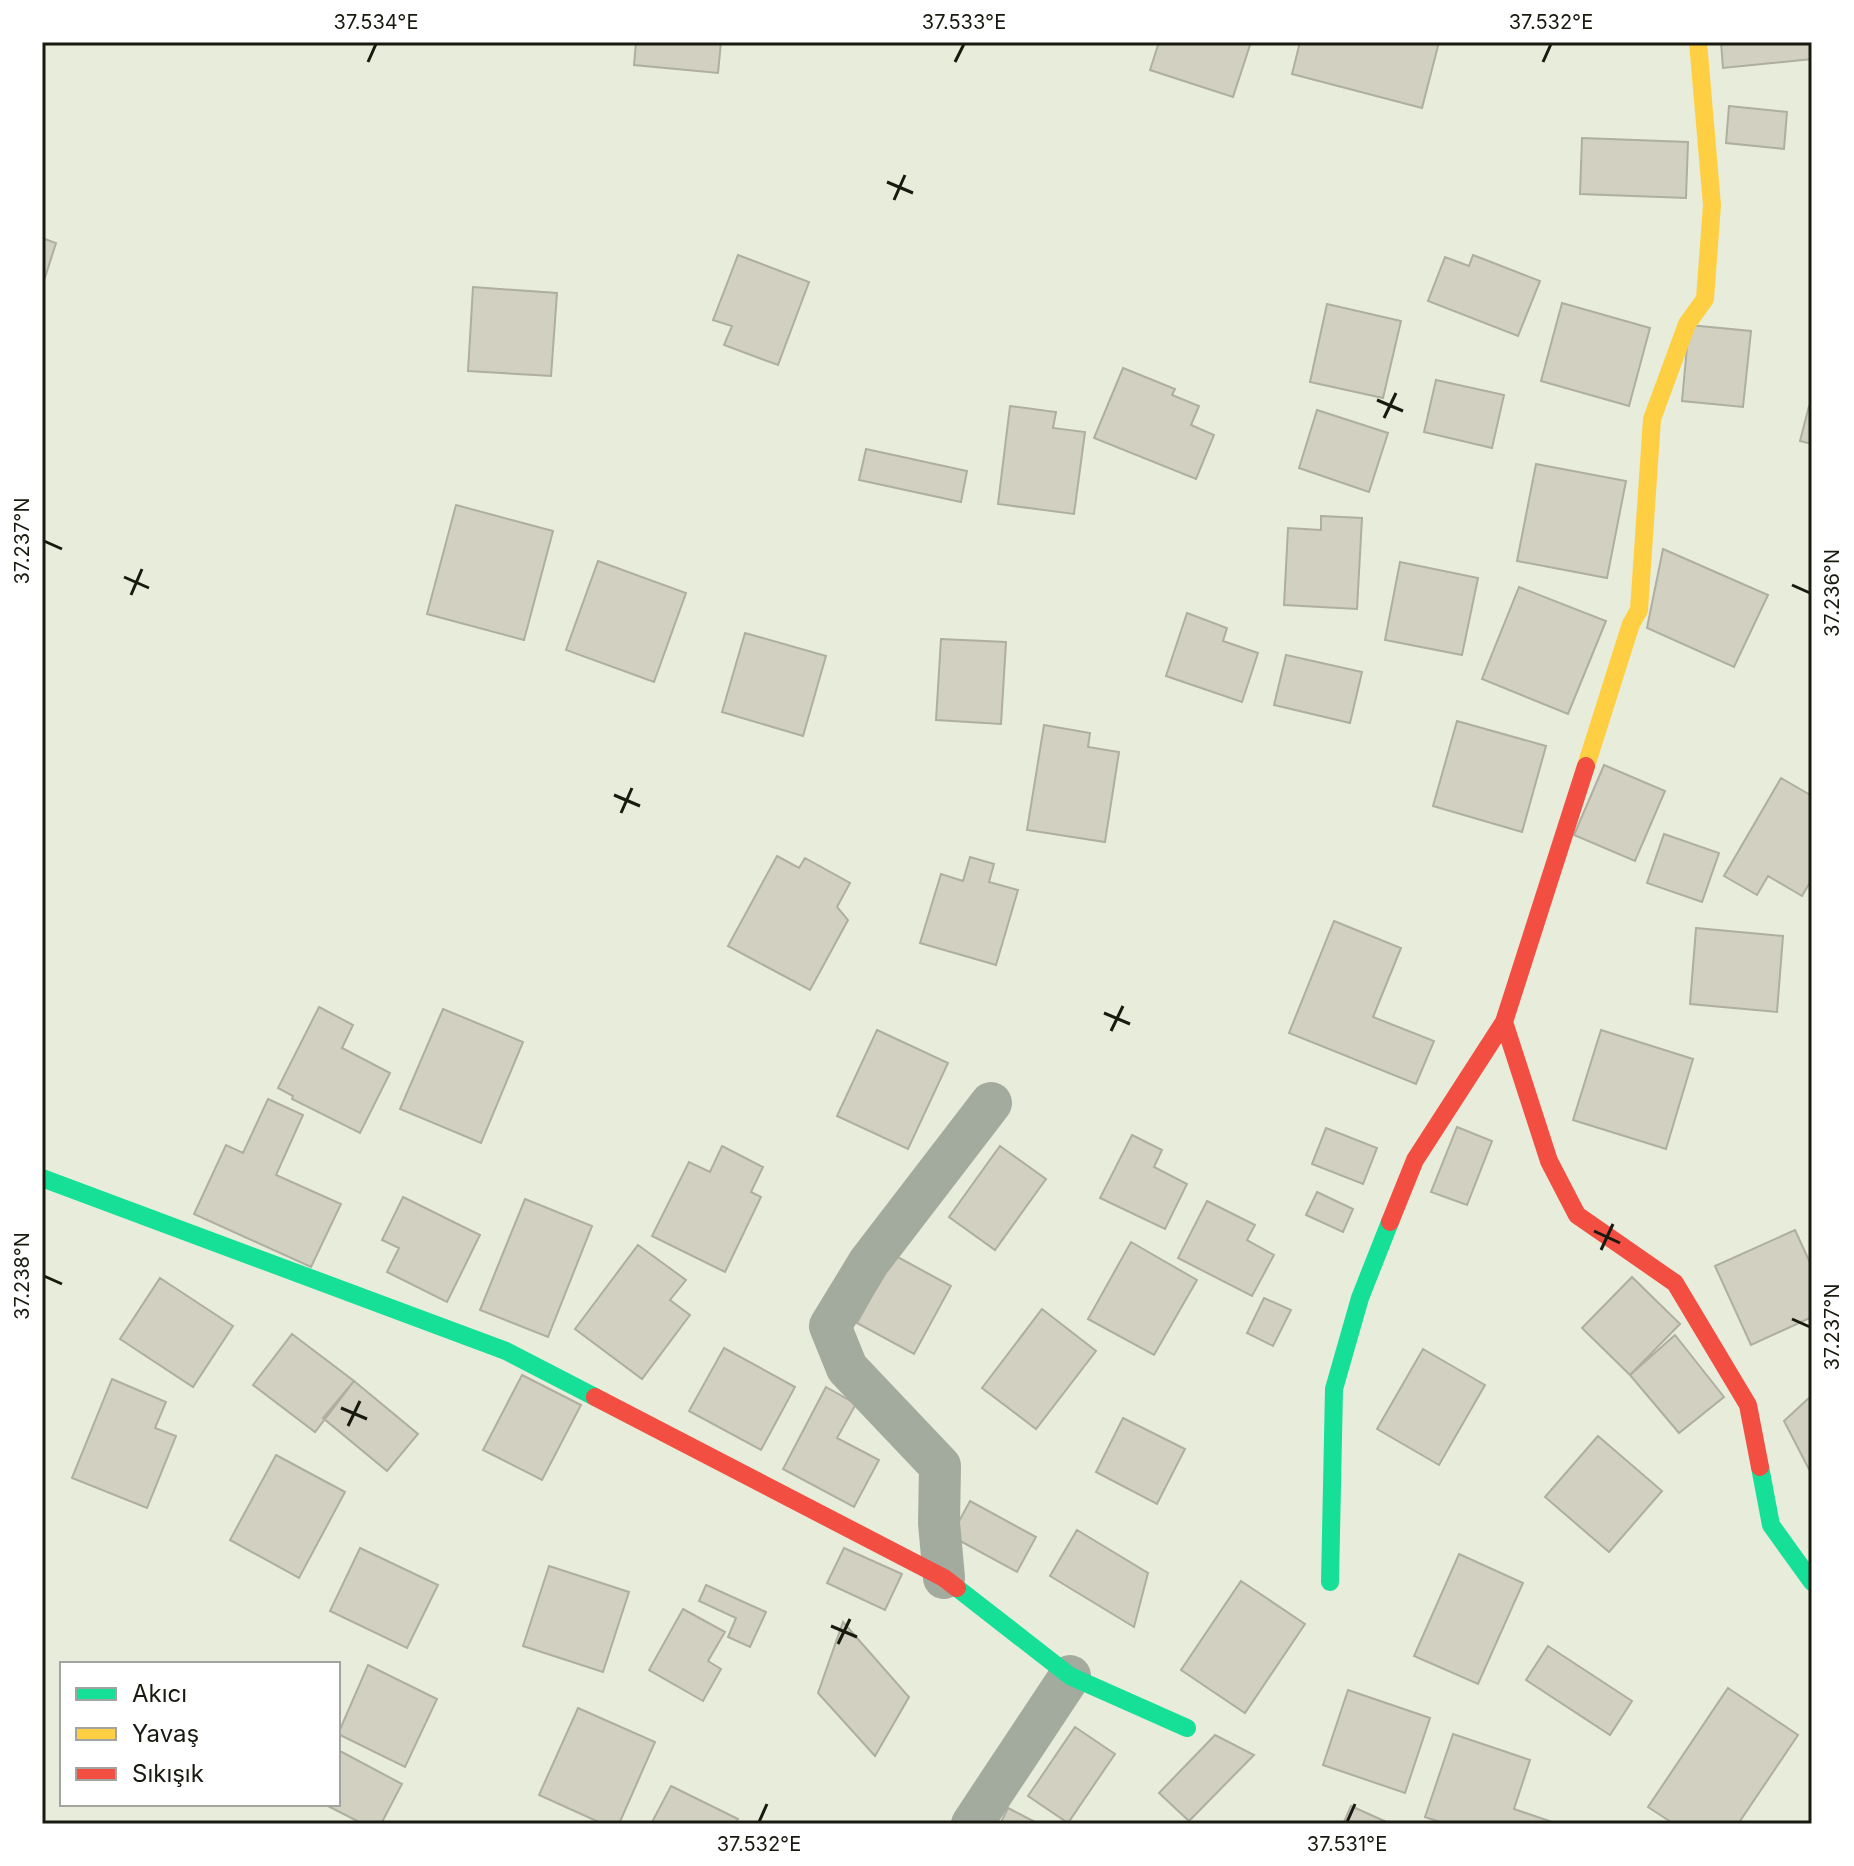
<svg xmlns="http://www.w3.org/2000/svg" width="1854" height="1866" font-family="Inter,sans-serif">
<rect width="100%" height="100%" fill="#e8ecda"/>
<path fill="#d1d0c1" stroke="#aeaea1" stroke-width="2" d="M636 42H721L718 73 634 65Z
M1159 42H1251L1233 97 1150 70Z
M1300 42H1439L1422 108 1292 74Z
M1721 42H1812V59L1723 68Z
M1729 106 1787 112 1784 149 1726 143Z
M1582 138 1688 142 1686 198 1580 194Z
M42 238 56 243 42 287Z
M738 255 809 282 778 365 724 345 732 326 713 320Z
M1473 255 1540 281 1518 336 1428 301 1445 257 1469 266Z
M473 287 557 293 551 376 468 371Z
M1562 303 1650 328 1629 406 1541 381Z
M1327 304 1401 321 1383 398 1310 382Z
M1689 325 1751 331 1743 407 1682 401Z
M1123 368 1175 389 1172 395 1199 406 1191 425 1214 435 1196 479 1094 438Z
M1436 380 1504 395 1492 448 1424 432Z
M1010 406 1056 412 1053 428 1085 432 1074 514 998 504Z
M1809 406 1812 407V444L1800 441Z
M1317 410 1388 433 1369 492 1299 468Z
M866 449 967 471 961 502 859 480Z
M1536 464 1626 481 1607 578 1517 561Z
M456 505 553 531 524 640 427 614Z
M1321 516 1362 518 1357 609 1284 605 1288 528 1321 530Z
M1663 549 1768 595 1734 667 1647 628Z
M598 561 686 593 654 682 566 650Z
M1400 562 1478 578 1462 655 1385 640Z
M1519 587 1606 621 1568 714 1482 679Z
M1187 613 1227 628 1223 641 1258 653 1242 702 1166 676Z
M745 633 826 656 803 736 722 712Z
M941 639 1006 642 1001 724 936 720Z
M1286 655 1362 672 1350 723 1274 705Z
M1457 721 1546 746 1522 832 1433 806Z
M1044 725 1090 733 1088 747 1119 752 1105 842 1027 830Z
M1604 765 1665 791 1635 861 1574 835Z
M1781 778 1812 796V879L1802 896 1768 876 1757 895 1724 876Z
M1664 834 1719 853 1702 902 1647 883Z
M777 856 799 868 805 858 850 883 837 907 848 920 810 990 728 946Z
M970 857 994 864 989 882 1018 890 996 965 920 943 941 874 963 881Z
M1334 921 1401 948 1373 1017 1434 1041 1416 1084 1289 1033Z
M1696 928 1783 936 1777 1012 1690 1004Z
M319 1007 353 1025 342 1048 390 1073 360 1133 292 1099 293 1096 278 1088Z
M443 1009 523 1042 481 1143 400 1109Z
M877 1030 948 1063 908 1149 837 1116Z
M1601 1030 1693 1059 1666 1149 1573 1120Z
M268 1099 303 1115 276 1175 341 1204 311 1267 194 1214 226 1145 243 1153Z
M1457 1127 1492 1141 1467 1205 1431 1192Z
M1326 1128 1377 1148 1363 1184 1312 1164Z
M1132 1135 1162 1150 1154 1167 1187 1184 1165 1229 1100 1198Z
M722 1146 763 1167 751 1192 761 1197 725 1272 652 1236 689 1162 710 1172Z
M1000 1146 1046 1179 995 1250 949 1217Z
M1317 1192 1353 1209 1343 1232 1306 1215Z
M403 1197 480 1235 447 1302 387 1272 399 1248 382 1240Z
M525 1199 592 1226 548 1337 480 1310Z
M1207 1201 1255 1225 1247 1240 1274 1255 1252 1296 1178 1258Z
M1795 1230 1812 1267V1317L1751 1345 1715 1266Z
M1131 1242 1197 1280 1154 1355 1088 1319Z
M638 1245 686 1280 670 1300 690 1315 642 1379 575 1329Z
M894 1255 951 1286 914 1354 857 1323Z
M1632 1277 1680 1324 1630 1375 1582 1328Z
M160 1278 233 1326 193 1387 120 1339Z
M1264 1298 1291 1310 1273 1346 1247 1333Z
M1042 1309 1096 1351 1036 1429 982 1388Z
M292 1334 354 1381 315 1432 253 1385Z
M1675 1335 1724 1397 1679 1433 1630 1375Z
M724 1348 795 1387 761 1450 689 1411Z
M1423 1349 1485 1385 1439 1465 1377 1429Z
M522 1375 581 1405 542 1480 483 1450Z
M112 1379 166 1402 155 1428 176 1436 147 1508 72 1478Z
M354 1381 418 1434 387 1471 323 1418Z
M826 1387 856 1404 837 1438 879 1460 854 1507 783 1469Z
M1812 1395V1475L1784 1421Z
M1123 1418 1185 1449 1157 1504 1096 1472Z
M1598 1436 1662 1491 1609 1552 1545 1497Z
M276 1455 345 1492 299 1578 230 1540Z
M970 1501 1036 1537 1017 1572 951 1536Z
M1077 1530 1148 1573 1134 1627 1050 1576Z
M360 1548 438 1585 407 1648 330 1611Z
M844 1548 902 1574 885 1610 827 1583Z
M1459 1554 1523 1583 1478 1684 1414 1656Z
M549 1566 629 1592 603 1672 523 1646Z
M1241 1581 1305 1624 1245 1713 1181 1670Z
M706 1585 766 1612 750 1647 728 1637 736 1618 699 1601Z
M683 1609 725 1632 708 1661 721 1669 703 1701 649 1670Z
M843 1622 909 1697 875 1756 818 1693Z
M1548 1646 1632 1701 1610 1735 1526 1680Z
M368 1665 437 1699 405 1767 338 1734Z
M1728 1688 1798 1735 1738 1824H1674L1648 1807Z
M1348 1690 1430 1718 1405 1793 1323 1765Z
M578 1708 655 1742 619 1824H603L539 1795Z
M1075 1727 1115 1754 1068 1823 1028 1796Z
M1453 1734 1530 1760 1514 1809 1558 1824H1446L1425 1817Z
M1215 1735 1254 1755 1189 1821 1159 1793Z
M338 1750 402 1784 381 1824H363L324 1804H338Z
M671 1786 738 1819 735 1824H651Z
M1351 1806 1391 1824H1343Z
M1008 1808 1039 1824H1000Z"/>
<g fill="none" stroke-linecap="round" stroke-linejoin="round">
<path stroke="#a2ab9e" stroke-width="42" d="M944 1578 939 1523 940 1466 847 1368 830 1326 869 1262 991 1103
M972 1824 1070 1676"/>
<path stroke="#16e098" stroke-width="18" d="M42 1178 506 1351 595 1397
M1760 1467 1771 1525 1812 1582
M1330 1582 1334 1389 1360 1298 1390 1222
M957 1588 1070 1676 1187 1728"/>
<path stroke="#ffcf43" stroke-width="18" d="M1586 766 1631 624 1639 610 1652 419 1687 324 1705 299 1712 205 1698 42"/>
<path stroke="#f24e42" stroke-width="18" d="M1504 1022 1549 1161 1577 1215 1675 1283 1748 1405 1760 1467
M1390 1222 1415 1160 1504 1022 1586 766
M595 1397 944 1578 957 1588"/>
</g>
<path fill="none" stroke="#181a0f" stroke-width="3" d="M368 62 376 44M955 62 964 44M1543 62 1551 44M887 182 913 193M894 200 905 175M1377 400 1403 411M1384 418 1396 393M44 541 62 549M124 577 149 588M1792 585 1810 593M131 595 142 569M614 795 640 806M621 813 632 788M1104 1013 1130 1024M1111 1031 1123 1006M1594 1231 1620 1243M1601 1250 1613 1224M44 1276 62 1284M1792 1319 1810 1327M341 1408 367 1419M348 1426 360 1401M831 1626 857 1637M838 1644 850 1619M759 1822 767 1804M1347 1822 1355 1804"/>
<rect width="1854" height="1866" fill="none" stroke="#ffffff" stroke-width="88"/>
<rect x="60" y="1662" width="280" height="144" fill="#ffffff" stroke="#a3a39f" stroke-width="2"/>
<rect x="76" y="1688" width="40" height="12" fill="#16e098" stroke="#a3a39f" stroke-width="2"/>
<text x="132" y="1702" font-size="24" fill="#181a0f">Akıcı</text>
<rect x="76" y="1728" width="40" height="12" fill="#ffcf43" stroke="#a3a39f" stroke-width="2"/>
<text x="132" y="1742" font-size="24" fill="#181a0f">Yavaş</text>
<rect x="76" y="1768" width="40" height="12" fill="#f24e42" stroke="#a3a39f" stroke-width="2"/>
<text x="132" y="1782" font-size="24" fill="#181a0f">Sıkışık</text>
<rect x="44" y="44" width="1766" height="1778" fill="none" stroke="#181a0f" stroke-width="3"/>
<g font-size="20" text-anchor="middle" fill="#181a0f">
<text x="376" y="29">37.534°E</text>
<text x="964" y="29">37.533°E</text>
<text x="1551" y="29">37.532°E</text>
<text transform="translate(22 541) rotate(-90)" y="7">37.237°N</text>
<text transform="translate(1832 593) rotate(-90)" y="7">37.236°N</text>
<text transform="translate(22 1276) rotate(-90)" y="7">37.238°N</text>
<text transform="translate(1832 1327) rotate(-90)" y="7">37.237°N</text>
<text x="759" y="1851">37.532°E</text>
<text x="1347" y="1851">37.531°E</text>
</g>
</svg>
